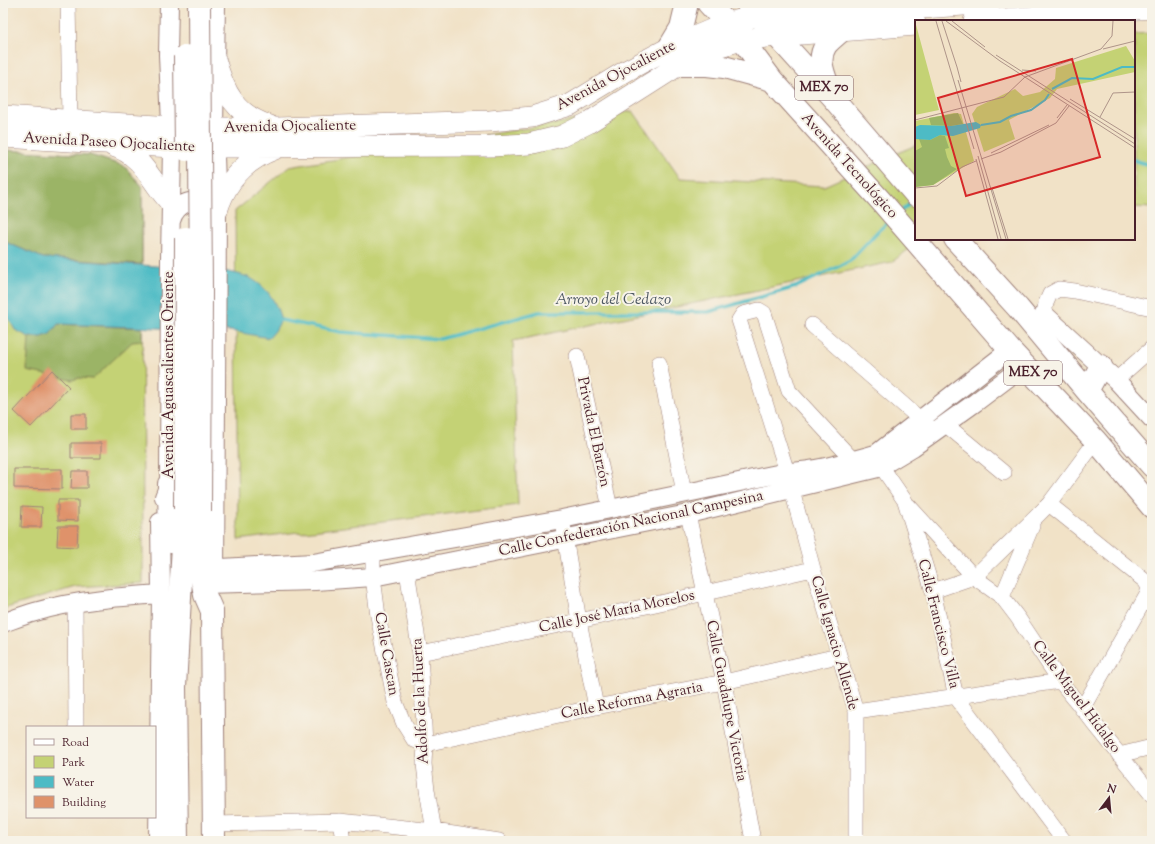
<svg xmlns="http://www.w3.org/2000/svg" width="1155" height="844" font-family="'Sorts Mill Goudy',serif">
<rect width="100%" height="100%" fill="#f7f3e8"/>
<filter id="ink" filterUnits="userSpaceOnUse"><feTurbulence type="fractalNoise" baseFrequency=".025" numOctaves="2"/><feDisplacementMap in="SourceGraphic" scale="8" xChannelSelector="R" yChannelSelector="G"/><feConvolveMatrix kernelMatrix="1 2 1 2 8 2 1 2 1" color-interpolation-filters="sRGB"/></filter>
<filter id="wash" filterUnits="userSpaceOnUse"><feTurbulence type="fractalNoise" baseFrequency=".012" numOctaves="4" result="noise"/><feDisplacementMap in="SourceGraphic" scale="16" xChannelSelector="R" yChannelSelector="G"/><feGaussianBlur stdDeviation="0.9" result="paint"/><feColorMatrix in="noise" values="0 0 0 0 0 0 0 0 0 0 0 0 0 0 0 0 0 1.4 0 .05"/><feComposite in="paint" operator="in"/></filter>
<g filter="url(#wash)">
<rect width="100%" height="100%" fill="#f1e2c7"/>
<path fill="#c4d274" stroke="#877850" d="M1152 33V208L1134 207V34Z
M633 111 680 178 824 186 916 145V239H922L892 262 513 341 518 505 304 532 303 533 298 532 238 540 235 211 289 167Z
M3 150 90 155 124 166 142 186 143 583 75 587 3 609Z"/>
<path fill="#9bb466" stroke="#726a48" d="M3 150 90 155 124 166 142 186V264L43 258 3 241Z
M58 324 142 328V341L132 342 93 379 79 378 72 380 27 371 29 337C45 338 48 336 58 324Z"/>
<path fill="#4dbbc5" stroke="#4c6d78" d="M3 241 43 258 225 271C233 273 245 275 252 279 269 289 276 302 281 320L275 331 269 338 231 331 58 324 50 334 42 337H29L15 330 9 319 3 318Z"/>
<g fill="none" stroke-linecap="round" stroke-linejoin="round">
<path stroke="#4dbbc5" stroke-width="3.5" d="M1134 160 1152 166
M899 213 913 201
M281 320 341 332 440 339 539 312H708L796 287 850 261 879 230 889 222"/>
</g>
<g id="blocks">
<path fill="#df926a" d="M52 370 69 387 31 427 14 411Z
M71 414H86V429H71Z
M71 443H101V458H71Z
M14 469H62V489L14 488Z
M72 471H87V488H71Z
M58 500H78V521L58 520Z
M22 506 42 507 41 527H21Z
M58 526H78L77 547 57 546Z"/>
</g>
</g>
<g filter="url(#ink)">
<use href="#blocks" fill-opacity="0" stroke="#9e8079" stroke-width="1"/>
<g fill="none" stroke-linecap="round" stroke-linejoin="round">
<g stroke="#9e8079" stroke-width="16">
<path id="minor" d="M68 3 70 120
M1044 314 1046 303 1050 294 1059 289 1075 291 1152 308
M812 325 929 427
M577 356 610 508
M659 363 684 493
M1116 380 1152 348
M945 424 1004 473
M877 456 881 466 905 501 933 591 956 697 1064 841
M853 460 789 391 764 313 759 310 743 314 739 320 787 472 813 569 856 711V841
M1049 504 1145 581 1149 587 1147 595 1082 709
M908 505 974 577 1002 597 1018 618 1060 681 1152 795
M688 514 724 682 753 841
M562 519 579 621 596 707
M373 553V577L378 616 395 702 404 724 414 740 425 744 596 707 724 682 838 656
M407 571 420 653 425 744 424 764 427 790 434 831
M933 591 974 577 1034 519 1049 504 1096 441
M1002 597 1032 526
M75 603 76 727
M420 653 579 621 813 569
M856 711 1060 681
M1119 755 1152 747
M340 821 343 841
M214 824 340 821 434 831 499 841"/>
</g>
<g stroke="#9e8079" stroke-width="20">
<path id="tertiary" d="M171 221C176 202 198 194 211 210
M1044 314 1116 380 1152 419
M164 497 169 484 170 259 172 147 168 55 169 3
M203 569 313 563 562 519 787 472C817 471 847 462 876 454L1010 350
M215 580 217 211 214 128 216 3
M203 584 315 581 373 577 688 514 878 468 913 447 976 402 1025 365
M3 623C14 619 24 615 35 612 76 600 119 597 161 594
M158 841 161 594 160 522"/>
</g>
<g stroke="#9e8079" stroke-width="22">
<path id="secondary" d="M974 21 1152 8
M215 59C224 92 235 115 270 126
M3 116 172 127 214 128H278L490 121 532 117 570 105 626 71 669 48 727 23 758 16 842 14 990 3
M3 137 172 147 491 146 529 144 562 136 588 123 679 65 712 48 742 40 776 36 916 25
M113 146C145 156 150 182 171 203
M217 211C226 181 245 160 275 149"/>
</g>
<g stroke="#9e8079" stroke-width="24">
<path id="primary" d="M708 3 742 40 772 80 881 201 1010 350 1096 441 1152 507
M747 3 832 97 916 195
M809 3 842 14
M669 48 681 28 687 3
M679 65H707L724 67 772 80
M830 91C825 76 816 60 826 45 830 40 837 35 842 30
M955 239 1018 308 1087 391 1152 466
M1087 391 1101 366
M169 484 170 542
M200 511 203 584 205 595 212 611 214 841
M177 841 175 687 185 509"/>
</g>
<use href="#minor" stroke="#fff" stroke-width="15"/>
<use href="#tertiary" stroke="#fff" stroke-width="18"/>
<use href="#secondary" stroke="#fff" stroke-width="21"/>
<use href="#primary" stroke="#fff" stroke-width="22"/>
<g stroke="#9e8079" stroke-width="24" stroke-linecap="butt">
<path id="primary-bridge" d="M199 3 201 292 200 511
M185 56 186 150
M185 509 186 238"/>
</g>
<use href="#primary-bridge" stroke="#fff" stroke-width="22"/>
</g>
</g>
<g text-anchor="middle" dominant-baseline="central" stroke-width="4" stroke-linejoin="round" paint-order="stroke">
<g fill="#f7f3e8" stroke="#7e5f64" stroke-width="1">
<rect x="795" y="76" width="58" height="24" rx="3"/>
<rect x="1004" y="361" width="58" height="24" rx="3"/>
</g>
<g font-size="14" font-weight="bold" fill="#4a1f2b">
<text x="824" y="88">MEX 70</text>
<text x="1033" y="373">MEX 70</text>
</g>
<g font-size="15" fill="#4a1f2b" stroke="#f7f3e8">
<text transform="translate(616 76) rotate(-28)">Avenida Ojocaliente</text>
<text transform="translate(290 127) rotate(-1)">Avenida Ojocaliente</text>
<text transform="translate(109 143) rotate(3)">Avenida Paseo Ojocaliente</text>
<text transform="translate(849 166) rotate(48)">Avenida Tecnológico</text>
<text transform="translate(169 375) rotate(-90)">Avenida Aguascalientes Oriente</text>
<text transform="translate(593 432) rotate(78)">Privada El Barzón</text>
<text transform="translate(631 524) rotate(-12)">Calle Confederación Nacional Campesina</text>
<text transform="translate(617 612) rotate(-12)">Calle José María Morelos</text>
<text transform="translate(938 624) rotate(76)">Calle Francisco Villa</text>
<text transform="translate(834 643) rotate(74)">Calle Ignacio Allende</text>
<text transform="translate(386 654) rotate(80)">Calle Cascan</text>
<text transform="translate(1076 697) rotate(53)">Calle Miguel Hidalgo</text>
<text transform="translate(421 701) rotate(-93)">Adolfo de la Huerta</text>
<text transform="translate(632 701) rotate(-11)">Calle Reforma Agraria</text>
<text transform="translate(726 701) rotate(79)">Calle Guadalupe Victoria</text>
</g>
<g font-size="16" font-style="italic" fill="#4b5661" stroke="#f7f3e8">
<text x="613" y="300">Arroyo del Cedazo</text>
</g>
</g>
<g transform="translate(915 20)">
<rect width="220" height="220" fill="#f1e2c7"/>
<path d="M0 1 24 90 0 95ZM211 26 220 41V52L142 69 135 78 94 100 100 119 69 132 57 94 62 87 100 69 108 76 125 72 140 59 141 48ZM39 93 46 94 59 141 18 165 0 167V101Z" fill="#c4d274"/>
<path d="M43 93 48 104 36 106 16 105 14 98ZM25 115 30 116 34 128 30 129 32 137 36 146 42 149 18 165 0 167V131L7 127 4 119 15 120Z" fill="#9bb466"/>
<path d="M61 102 66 105 65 108 38 116 25 115 15 120 0 119V107L5 105 36 106Z" fill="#4dbbc5"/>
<path fill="none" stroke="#4dbbc5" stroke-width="2" d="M137 69 157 58 178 59 207 47H220M66 105 85 102 96 96 116 90 130 80 134 74"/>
<path fill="none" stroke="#ae9489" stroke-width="1" d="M21 1 59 129M27 1 42 47M31 1 85 41 220 128M37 1 70 27M188 29 220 21M81 35 220 124M42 47 46 62M107 50 121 51M43 60 91 219M155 79 220 119M185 97 198 73 220 72M142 98 152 85M0 100 89 77 110 57 186 29 197 16 198 1M76 133 134 105M63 136 86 219M61 139 83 219M66 139 86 132 141 103 154 86M0 168 22 166 47 147 61 141M77 168 93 219"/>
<path fill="#d62828" fill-opacity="0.15" stroke="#d62828" stroke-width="2" d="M157 39 185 137 51 176 23 78Z"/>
<rect width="220" height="220" fill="none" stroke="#4a1f2b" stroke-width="2"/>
</g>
<rect width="1155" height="844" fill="none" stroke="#f7f3e8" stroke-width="16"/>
<rect x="26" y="726" width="130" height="92" fill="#f7f3e8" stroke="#b29e9c"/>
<rect x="34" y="739" width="20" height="6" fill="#ffffff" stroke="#b29e9c"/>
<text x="62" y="746" font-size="12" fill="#4a1f2b">Road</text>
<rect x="34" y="756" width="20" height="12" fill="#c4d274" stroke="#b29e9c"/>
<text x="62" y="766" font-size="12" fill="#4a1f2b">Park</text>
<rect x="34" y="776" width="20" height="12" fill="#4dbbc5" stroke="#b29e9c"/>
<text x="62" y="786" font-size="12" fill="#4a1f2b">Water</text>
<rect x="34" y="796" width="20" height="12" fill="#df926a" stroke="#b29e9c"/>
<text x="62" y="806" font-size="12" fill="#4a1f2b">Building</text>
<g transform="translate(1109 798) rotate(16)" stroke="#f7f3e8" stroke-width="3" paint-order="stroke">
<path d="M0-3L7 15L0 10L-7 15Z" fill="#4a1f2b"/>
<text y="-6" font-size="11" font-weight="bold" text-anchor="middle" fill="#4a1f2b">N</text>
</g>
</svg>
